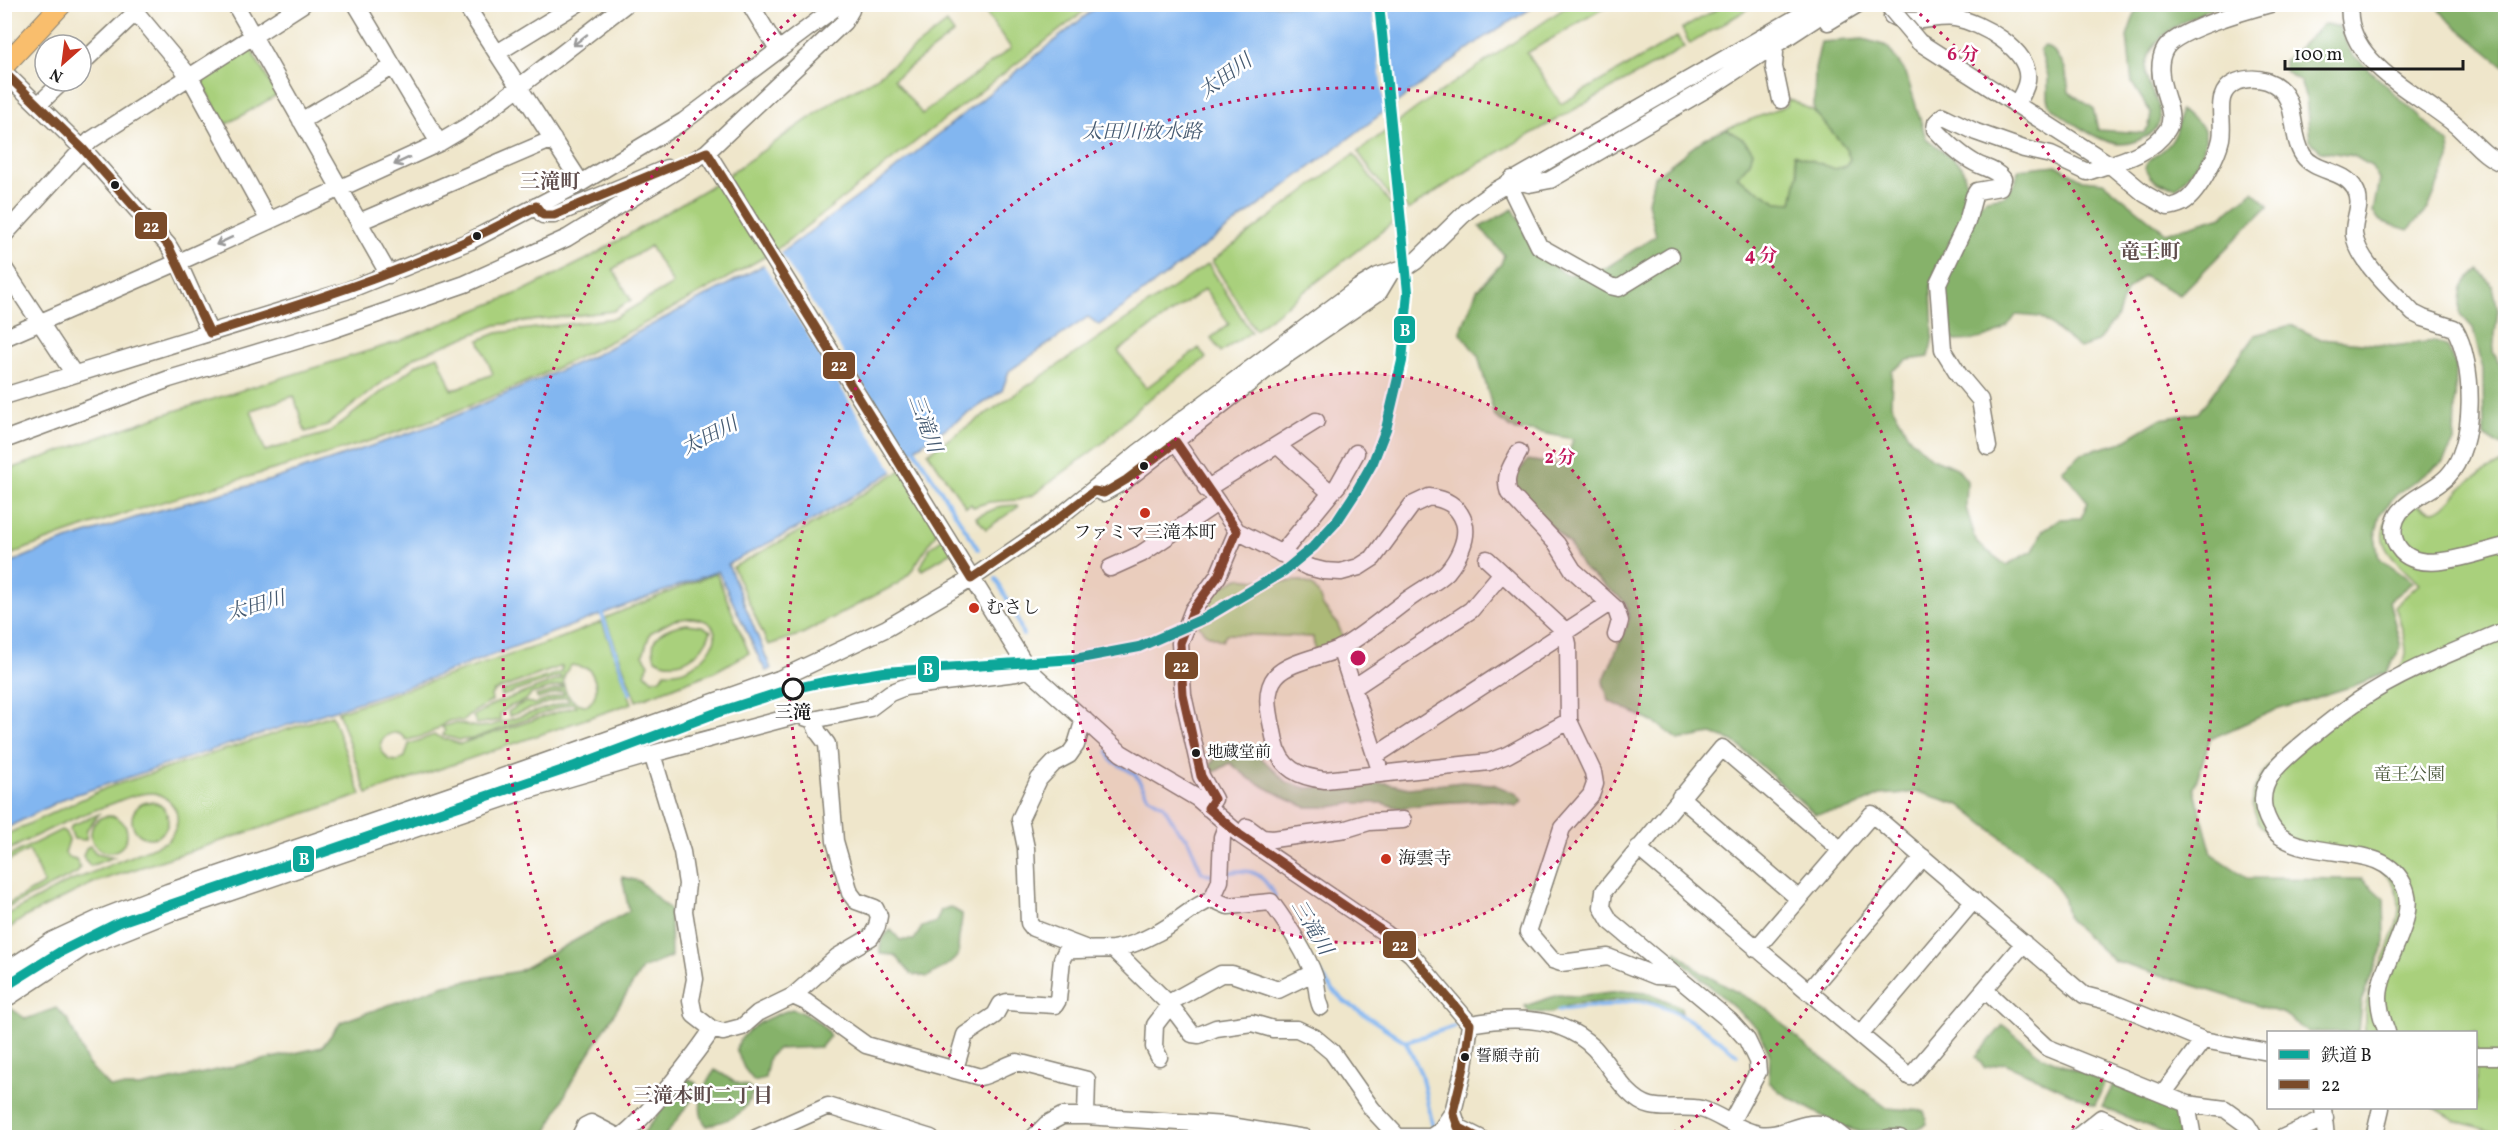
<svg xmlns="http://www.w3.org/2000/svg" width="2510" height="1142" font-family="Vollkorn,'Noto Serif JP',serif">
<rect width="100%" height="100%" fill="#fff"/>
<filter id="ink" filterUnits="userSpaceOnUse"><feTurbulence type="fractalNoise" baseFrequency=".0167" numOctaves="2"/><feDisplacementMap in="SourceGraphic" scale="12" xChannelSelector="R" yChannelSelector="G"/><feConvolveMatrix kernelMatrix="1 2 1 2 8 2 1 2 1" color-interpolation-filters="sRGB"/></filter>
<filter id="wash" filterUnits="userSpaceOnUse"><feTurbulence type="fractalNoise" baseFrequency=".008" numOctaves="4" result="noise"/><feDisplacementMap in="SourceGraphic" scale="24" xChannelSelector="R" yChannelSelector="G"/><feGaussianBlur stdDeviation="1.35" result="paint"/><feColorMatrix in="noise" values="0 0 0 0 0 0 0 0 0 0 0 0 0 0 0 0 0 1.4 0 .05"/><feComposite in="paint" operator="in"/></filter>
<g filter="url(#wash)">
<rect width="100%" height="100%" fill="#efe6cb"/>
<path fill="#a9d07b" stroke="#62764c" stroke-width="1.5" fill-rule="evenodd" d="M1726 4 1745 5 1748 9 1690 44 1682 29Z
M980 5H1092L772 253 725 177 837 99 874 79 947 23 954 33 894 79 922 114 1011 48Z
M1569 5H1609L1527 53 1561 104 1677 37 1685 47 1478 164 1408 210 1402 201 1396 205 1358 152 1418 107Z
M244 48 251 50 277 95 225 125 202 84 203 75Z
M1788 99 1814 111 1845 147 1850 159 1846 166 1835 169 1794 154 1798 174 1792 203 1777 202 1737 177 1750 162 1744 140 1726 129 1787 106Z
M1354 154 1400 217 1255 330 1212 261Z
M721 180 768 255C671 310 573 365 469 406 317 466 155 494 5 557V471L159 416 397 342 523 291 587 259ZM650 246 673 284 615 318 497 333 479 340 493 374 452 390 438 356 418 364 328 433 265 451 251 410 294 396 305 432 326 426 415 357 496 325 613 311 631 300 613 269Z
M1208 264 1251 332 1221 352 1211 338 1229 324 1205 289 1118 351 1146 388 1199 348 1206 358 1141 405 1104 442 1033 495 1018 500 989 502 973 507 971 504 966 507 928 453Z
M2505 461V1136L2455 1120 2435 1108H2476V1032H2365C2365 1024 2364 1014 2366 1005 2372 972 2408 925 2397 893 2378 836 2282 876 2257 819 2253 810 2251 797 2255 788 2269 756 2314 721 2342 702 2360 691 2381 683 2398 670 2401 668 2405 660 2406 655 2407 642 2399 618 2395 606L2419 584C2385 550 2365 540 2404 496 2440 521 2438 512 2465 485 2475 475 2493 468 2505 461Z
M909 465 937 532 910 573 899 583 802 634 768 645 733 567 817 522Z
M1017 505 1018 507 986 529 976 517 1001 506Z
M948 534 957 549 922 570 920 568 930 548Z
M716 573 749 653 714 672 636 701 605 618ZM689 618C742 619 704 677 665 672L661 678 652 680 645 673 649 664 643 655 650 633 674 620Z
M1238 578 1277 582 1302 581 1312 585 1318 593 1323 606 1337 623 1343 637 1315 654 1313 637 1226 634 1222 641 1205 633 1193 618 1215 591Z
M602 622 632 703 367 794 338 712 561 638ZM572 665 589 669C597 681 600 694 588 705 567 706 554 679 572 665ZM562 666 561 672 501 692 502 696 560 676 561 679 494 704 473 716 477 724 500 720V714L509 707 526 700 531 694 562 685V688L536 696 538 699 562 691 564 694 535 704 527 702 519 705 508 712 509 716 566 697 569 701 490 726 477 727 455 723 442 727 445 731 443 735 459 740 472 739 572 703 576 706 460 744 434 735 409 744 405 757 398 761 389 760 381 750V742C388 731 399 730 407 740 415 738 426 736 432 732 447 724 443 718 464 721L467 716 492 701 491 695 494 691Z
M687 624 702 626 711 631C702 656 679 671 655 659 647 635 666 627 687 624Z
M332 715 361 795 93 883 25 917 5 931V916L62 885 168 841C176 830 181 819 174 807 169 799 160 793 151 793 137 793 124 799 111 804 74 817 39 833 5 852V835L106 788Z
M132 820a18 18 0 1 1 36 0a18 18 0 1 1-36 0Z
M99 814 87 829 86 840 74 839 70 829 72 825Z
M91 834a18 18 0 1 1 36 0a18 18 0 1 1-36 0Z
M61 830 65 832 69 840 65 853 68 857 76 859 80 868 77 873 5 909V906L44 884 29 850 5 863V858Z
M90 846 96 853 114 857 90 866 83 856 86 848Z"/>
<path fill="#86b26b" stroke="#516744" stroke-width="1.5" d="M2138 4 2214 5 2211 8C2193 18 2166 28 2154 46 2131 82 2163 93 2160 119 2159 127 2154 132 2147 136 2139 140 2131 144 2121 144 2101 144 2065 119 2050 105L2048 98V76L2040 50 2045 46C2066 59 2066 69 2069 92L2093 108 2098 130 2144 133 2149 126 2151 113 2132 83 2127 36Z
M2436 5H2505V67L2447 19Z
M2324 24 2339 27 2351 53 2449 144 2450 156 2428 209 2408 230 2380 221 2373 212 2379 180 2371 166 2354 156 2321 151 2310 141 2306 98 2300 82 2284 70V61Z
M1863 39 1887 46 1906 73 1926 138 1962 166 1969 194 1961 221 1938 264 1931 287 1933 336 1929 357 1908 360 1892 371 1891 404 1910 438 1930 457 1957 468 1967 481 1966 508 1977 543 2006 565 2033 551 2043 530 2060 519 2081 518 2088 502 2062 470 2082 453 2120 443 2160 419 2198 413 2255 335 2291 325 2321 339 2393 346 2434 341 2448 347 2456 368 2454 442 2443 462 2396 495 2380 514 2375 537 2379 558 2413 582 2389 601 2401 647 2386 673 2353 686 2273 711 2210 739 2194 788 2212 854 2248 878 2362 879 2384 899 2385 942 2361 1002 2358 1032H2308L2284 1014 2113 960 2068 919 2063 896 2047 874 1960 805 1919 792 1880 795 1848 810 1815 814 1733 741 1711 734 1678 740 1657 724 1609 701 1603 682 1629 620 1626 603 1582 567 1569 544 1513 487V478L1528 460 1559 465 1567 460 1573 439 1532 431H1516L1495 417 1478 356 1460 333 1477 290 1501 264 1504 255 1480 227 1513 209 1540 256 1567 275 1606 268 1656 236 1648 202 1654 177 1705 138 1726 129 1744 140 1753 151 1750 162 1737 177 1777 202 1792 203 1798 174 1794 154 1835 169 1846 166 1850 159 1845 147 1814 111 1815 69 1821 42Z
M2180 110C2185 114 2192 117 2197 121 2219 139 2192 173 2177 187 2161 185 2151 184 2145 167 2150 157 2154 157 2163 150 2176 140 2179 126 2180 110Z
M2056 165 2083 180 2103 182 2166 233 2222 216 2253 191 2269 205 2180 295 2143 276 2126 291 2118 316 2097 342 2080 348 2040 317 2016 315C2004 336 1978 341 1955 341L1943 329V288L1977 206 1986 199 2005 196 2016 180 2019 169Z
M2479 270 2493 286 2498 310 2493 351 2505 376V445L2496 444 2484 436 2483 369 2473 328 2460 314C2460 291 2459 284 2479 270Z
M1237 744 1258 755 1287 782 1307 788 1386 783 1409 788 1462 782 1493 784 1517 794 1523 801 1516 806 1495 800 1435 803 1400 808 1381 803H1354L1330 807H1306L1287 799 1250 779 1230 763 1213 773 1210 764 1225 747Z
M622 877 639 881 670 910 671 957 642 969 572 1081 544 1137H5L4 1012 9 1007 26 1019 56 1008 68 1020 88 1064 110 1087H140L322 1047 341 1022 445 985 519 971 629 911Z
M950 907 962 914C962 928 956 940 959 953 952 966 939 968 928 977L911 974 895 955 880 954C879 945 883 935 891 930L900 940H914L922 927 936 922 941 910Z
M1676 951 1702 973 1768 1009 1801 1042 1887 1108 1924 1111 1927 1124 1917 1129 1857 1131 1840 1126 1781 1093 1769 1082 1770 1055 1758 1029 1674 954Z
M1620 991 1649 993 1681 1007 1682 1013 1647 999 1630 998 1607 1002 1573 1004 1551 1013 1529 1012 1525 1006 1558 995 1577 996Z
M792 1009C806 1013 823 1022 830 1036L821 1047 777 1049 769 1057 765 1078 754 1081 744 1068 736 1049C743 1027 771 1016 792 1009Z
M2003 1025 2040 1055 2105 1082 2095 1105 2005 1063 1984 1068 1976 1056Z
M715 1070C728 1076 733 1084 748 1086L753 1092C744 1117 731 1119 707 1126 693 1111 704 1084 715 1070Z
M687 1078 696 1083 691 1101 664 1137H640Z
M2113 1085 2174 1109 2181 1136 2174 1137 2102 1107Z"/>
<path fill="#82b6f0" stroke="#4f6986" stroke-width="1.5" d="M1099 5H1537L1483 38 1099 325 1088 317 1009 371 1002 391 911 451 897 469 815 519 728 564 771 669 766 671 761 662 718 571 420 682 65 798 5 829V565L58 543 153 512 271 480 439 423 595 355 764 265 889 174Z"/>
<path fill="#efe6cb" d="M1372 5H1385L1396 108 1385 116Z
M779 250 909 458 895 474 762 262Z"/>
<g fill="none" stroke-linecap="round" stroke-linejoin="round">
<path stroke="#82b6f0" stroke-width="4" d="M913 447 978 549
M996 579 1016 615 1023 635
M601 612 630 693
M1108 751 1111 760 1135 774 1148 796 1163 805 1178 830 1188 839 1202 873 1216 875
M1226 873C1252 867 1262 873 1275 896
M1320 972 1328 985 1344 1001 1406 1042 1421 1074 1434 1131
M1558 1011C1574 1006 1587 1007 1604 1006 1613 1006 1622 1001 1631 1001 1665 999 1713 1033 1737 1055
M1505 1027 1527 1028
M1406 1042 1455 1026"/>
</g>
</g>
<g filter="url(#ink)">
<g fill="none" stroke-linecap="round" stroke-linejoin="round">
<g stroke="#868174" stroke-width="19">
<path id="minor" d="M129 4 190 77 269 221
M235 4 389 275
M356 4 439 143
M465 4 581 183
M750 4 778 50
M2350 4C2343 64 2423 95 2459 128 2475 143 2484 157 2506 165
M1892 16C1910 27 1935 15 1955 18 1980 22 2031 50 2027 80 2026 89 2021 97 2016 105
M1828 22 1858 4
M1919 42 2109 164 2145 194 2168 207C2174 206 2180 205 2185 201 2199 192 2218 154 2221 139 2225 117 2212 94 2236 82 2246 78 2258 78 2267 81 2301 93 2288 132 2303 155 2315 173 2344 169 2355 189 2364 204 2353 218 2354 234 2357 261 2395 293 2413 313L2423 318 2454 328C2475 362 2477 447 2447 477 2433 491 2413 496 2400 512 2394 520 2391 533 2396 543 2413 580 2475 552 2506 546
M1775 52 1774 67 1781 100
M497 53 577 4
M81 64 136 12
M4 72 83 149 168 245 178 262 210 333
M38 105 63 81
M301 121 392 67
M707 152 1028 669 1121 753 1197 798 1240 835 1385 933 1411 954 1470 1024 1464 1067 1453 1112 1458 1127 1480 1138
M536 206 543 215H554L667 168
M359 222 553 139
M4 235 91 140 303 4
M1671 256 1619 288 1610 286 1539 246 1513 193 1512 179 1529 184 1550 180 1715 84 1838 4
M4 268 74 374
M4 338 190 257 439 143 471 124 626 4
M4 396 346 291 470 241 581 183 684 121 840 4
M4 440 169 379 329 331 465 284 567 238 707 152 844 22 851 10V4
M1176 442 1237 531 1308 567 1324 571 1341 572 1359 567 1373 558 1412 505 1429 497C1446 499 1458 505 1464 522 1469 538 1458 559 1447 572 1437 582 1421 590 1410 598 1389 613 1361 638 1339 649 1321 657 1288 662 1276 676 1261 694 1272 722 1275 742 1280 769 1300 777 1325 780L1489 762 1507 755 1569 721
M1277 445 1331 493 1281 554
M1988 447 1980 400 1959 375 1943 349 1938 283 1967 222 1974 196 1977 191 2000 187 2003 179C1995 169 1986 169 1975 163 1960 155 1947 142 1935 129L1936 123 1943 116 1976 132 2024 149 2051 155 2087 172C2115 162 2150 156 2167 130 2175 118 2167 102 2164 90 2160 78 2158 61 2165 49 2176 30 2248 10 2270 4
M1519 452C1511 467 1503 476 1509 493L1557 544 1573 570 1616 609 1620 621 1616 635
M1206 489 1316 421
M1103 493 1126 480 1275 363 1379 292 1391 272
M1331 493 1338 485 1356 453
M1487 559 1565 631 1568 644 1569 721 1593 772 1595 784 1591 795 1562 828 1528 932 1552 960 1561 963 1608 957 1656 976 1676 977
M1110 568 1141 554 1217 503
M1340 648 1378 764
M1353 688 1471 610 1502 573
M1084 719 1076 745 1069 755 1054 763 1039 779 1020 819 1026 848 1029 923 1033 928 1085 948
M652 754 682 852 687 884 684 911 695 979 691 1000 694 1015 712 1029 723 1032 742 1027 758 1013 793 996 806 1002 866 1045 980 1077C994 1074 1003 1066 1017 1062L1087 1080 1086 1116
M1375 756 1608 604
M1680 797 1799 899
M1208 808 1214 799 1201 776 1183 695 1180 643 1193 610 1218 576 1237 531
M1247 827 1262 838 1273 839 1346 829 1369 822 1403 820
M1638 848 1910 1077 2024 943
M1212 899 1228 906 1271 902C1287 924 1305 950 1314 975 1318 986 1316 996 1321 1007
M1113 949 1171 1006 1192 1034 1199 1035 1216 1028 1252 1023 1273 1029H1297L1314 1037 1332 1052 1372 1109 1398 1137H1431L1440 1131 1453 1112
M1756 949 1872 814 2084 995 2111 1002 2203 1040 2268 1052
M4 972 53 940 98 919 168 892 457 793 779 679 887 628 971 579 1047 527 1138 453 1358 288 1378 276 1407 267 1416 261 1467 211 1493 192 1820 4
M1985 990 2046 1047 2187 1104 2225 1109 2247 1125 2255 1138
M1808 992 1923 857
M793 996 837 957 871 937 877 926 879 916 875 908 856 901 850 893 835 841 827 744 818 732 813 720
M4 1000 83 948 170 913 519 793 652 754 798 715 813 720 870 708 890 693 905 687 1016 673 1028 669
M1470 1024C1512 1016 1562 1016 1594 1048 1610 1065 1626 1100 1651 1106 1667 1110 1685 1105 1701 1109 1721 1115 1738 1131 1759 1134 1781 1138 1799 1121 1821 1124 1828 1125 1838 1133 1844 1138
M2387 1032C2383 1022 2379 1009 2379 997 2380 964 2418 920 2405 888 2386 840 2317 862 2280 836 2272 830 2267 819 2264 809 2257 778 2286 758 2307 740 2323 727 2340 713 2358 701 2402 671 2456 651 2506 630
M1860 1035 1974 900
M2476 1056H2506
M1159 1057 1154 1047 1155 1025 1174 1000 1221 974H1232L1278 990 1313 973
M955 1069 965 1035 995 1015 1001 1004 1007 1002 1055 1005 1058 1000 1062 959 1066 951C1082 949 1097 950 1113 949 1127 947 1144 940 1157 933 1176 924 1192 906 1212 899L1220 881 1222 837 1227 824
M2163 1094 2203 1040
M2187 1104 2193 1138
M2323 1108 2326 1138
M1731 1122 1758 1072 1757 1061 1747 1040 1730 1021 1610 921 1602 907 1604 891 1722 748 1841 850
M579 1138 585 1126 591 1123 618 1137C633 1135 703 1046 712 1029
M756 1138 828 1106 931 1138
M1033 1138 1047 1124 1062 1116H1086L1225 1125 1305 1138
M1888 1138H1900
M2076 1138 2101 1118 2141 1138
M2282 1138 2325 1118
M2374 1138 2381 1108"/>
</g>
<g stroke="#868174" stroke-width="22">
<path id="major" d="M4 66 62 4"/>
</g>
<use href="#minor" stroke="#fff" stroke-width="16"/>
<use href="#major" stroke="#f9be6d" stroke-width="20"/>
<g stroke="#868174" stroke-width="19" stroke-linecap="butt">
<path id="minor-bridge" d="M1887 4 1919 42"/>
</g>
<use href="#minor-bridge" stroke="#fff" stroke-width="16"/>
<g stroke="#fff" stroke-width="14">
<path id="bus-1" d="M4 72 83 149 168 245 210 333
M707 152 971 579
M536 206 543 215H554L707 152
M210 333C322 298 433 263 536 206
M1176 442 1237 531
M971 579 1047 527 1094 491 1104 493 1126 480 1176 442
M1208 808 1240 835 1385 933 1411 954 1470 1024 1464 1067 1453 1112 1458 1127 1479 1138
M1208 808 1214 799 1201 776 1183 695 1180 643 1193 610 1218 576 1237 531"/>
</g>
<use href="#bus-1" stroke="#7a4b2a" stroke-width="9"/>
<g stroke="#fff" stroke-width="15">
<path id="rail-1" d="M4 987 60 952 120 922 575 766 716 713 784 691 823 682 884 672 1075 659 1139 647 1205 618 1284 571 1313 547 1337 521 1356 492 1373 462 1386 429 1402 361 1408 292 1379 4"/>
</g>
<use href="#rail-1" stroke="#0ca79a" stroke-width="10"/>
</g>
<defs><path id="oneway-shaft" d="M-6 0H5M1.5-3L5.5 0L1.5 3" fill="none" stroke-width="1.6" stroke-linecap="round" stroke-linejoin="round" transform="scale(1.5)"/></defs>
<g stroke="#999">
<use href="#oneway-shaft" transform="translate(580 40) rotate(142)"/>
<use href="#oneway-shaft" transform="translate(402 161) rotate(155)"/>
<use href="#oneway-shaft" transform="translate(224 241) rotate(155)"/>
</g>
</g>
<circle cx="1358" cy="658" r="285" fill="#c2185b" fill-opacity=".12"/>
<g fill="none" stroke="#c2185b" stroke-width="3" stroke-dasharray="3 6">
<circle cx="1358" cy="658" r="285"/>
<path d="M1048 1136A570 570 0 1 1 1668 1136"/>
<path d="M649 1136A855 855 0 0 1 803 8M1913 8A855 855 0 0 1 2067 1136"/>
</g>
<g fill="#1c1c1c" stroke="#fff" stroke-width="2">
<circle cx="115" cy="185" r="5"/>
<circle cx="477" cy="236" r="5"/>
<circle cx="1144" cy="466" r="5"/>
<circle cx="1196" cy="753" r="5"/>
<circle cx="1465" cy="1057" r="5"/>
</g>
<g fill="#c8321e" stroke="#fff" stroke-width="2">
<circle cx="1145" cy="513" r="6"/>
<circle cx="974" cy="608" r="6"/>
<circle cx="1386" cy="859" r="6"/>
</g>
<circle fill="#fff" stroke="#1c1c1c" stroke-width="3" cx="793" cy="689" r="10"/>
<g text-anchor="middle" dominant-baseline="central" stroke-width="5" stroke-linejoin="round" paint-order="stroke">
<g font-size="16" fill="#1c1c1c" stroke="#fff" text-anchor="start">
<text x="1207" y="753">地蔵堂前</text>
<text x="1476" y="1057">誓願寺前</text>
</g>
<g font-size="18" fill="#1c1c1c" stroke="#fff" text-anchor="start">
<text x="1145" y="533" text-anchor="middle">ファミマ三滝本町</text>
<text x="986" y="608">むさし</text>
<text x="1398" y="859">海雲寺</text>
</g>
<g font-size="18" font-weight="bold" fill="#1c1c1c" stroke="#fff">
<text x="793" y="713">三滝</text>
</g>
<g font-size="18" fill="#4d5b3d" stroke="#fff">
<text x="2409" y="775">竜王公園</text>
</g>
<g font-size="20" font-style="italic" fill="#455a71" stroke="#fff">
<text transform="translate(1226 77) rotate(-36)">太田川</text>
<text x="1142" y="133">太田川放水路</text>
<text transform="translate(924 424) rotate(70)">三滝川</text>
<text transform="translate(710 437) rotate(-27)">太田川</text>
<text transform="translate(256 607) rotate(-16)">太田川</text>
<text transform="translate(1311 928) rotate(59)">三滝川</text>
</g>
<g font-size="20" font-weight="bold" fill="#5f4d4c" stroke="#fff">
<text x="550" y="183">三滝町</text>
<text x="2150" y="253">竜王町</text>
<text x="703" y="1097">三滝本町二丁目</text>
</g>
</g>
<circle cx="1358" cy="658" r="9" fill="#c2185b" stroke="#fff" stroke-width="3"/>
<g font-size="18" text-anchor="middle" font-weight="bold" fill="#c2185b" stroke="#fff" stroke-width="5" stroke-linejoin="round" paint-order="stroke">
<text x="1963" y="60">6 分</text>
<text x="1761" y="261">4 分</text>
<text x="1560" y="463">2 分</text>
</g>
<g stroke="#fff" stroke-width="2">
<rect x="134" y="211" width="34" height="29" rx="6" fill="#7a4b2a"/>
<rect x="1393" y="315" width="23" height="29" rx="6" fill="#0ca79a"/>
<rect x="822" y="351" width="34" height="29" rx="6" fill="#7a4b2a"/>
<rect x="1164" y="651" width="35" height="29" rx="6" fill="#7a4b2a"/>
<rect x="917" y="655" width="23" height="28" rx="6" fill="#0ca79a"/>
<rect x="292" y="845" width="23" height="28" rx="6" fill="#0ca79a"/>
<rect x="1382" y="930" width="35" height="29" rx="6" fill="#7a4b2a"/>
</g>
<g font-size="16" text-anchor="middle" font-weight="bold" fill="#fff">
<text x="151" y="232">22</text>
<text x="1405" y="336">B</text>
<text x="839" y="371">22</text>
<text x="1181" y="672">22</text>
<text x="928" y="675">B</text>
<text x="304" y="865">B</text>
<text x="1400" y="951">22</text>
</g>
<rect width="2510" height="1142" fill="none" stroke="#fff" stroke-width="24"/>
<rect x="2267" y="1031" width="210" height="78" fill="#ffffff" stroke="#a4a4a4" stroke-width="1.5"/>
<rect x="2279" y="1050" width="30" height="9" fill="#0ca79a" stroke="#a4a4a4" stroke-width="1.5"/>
<text x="2321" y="1061" font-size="18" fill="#1c1c1c">鉄道 B</text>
<rect x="2279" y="1080" width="30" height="9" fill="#7a4b2a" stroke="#a4a4a4" stroke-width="1.5"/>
<text x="2321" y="1091" font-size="18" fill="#1c1c1c">22</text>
<g transform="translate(63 63) rotate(208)"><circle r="28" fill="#ffffff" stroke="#a4a4a4" stroke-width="1.5"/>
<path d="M0-4.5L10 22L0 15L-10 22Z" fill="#c8321e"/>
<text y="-9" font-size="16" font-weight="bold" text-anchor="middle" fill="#1c1c1c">N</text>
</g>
<path d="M2285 60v9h178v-9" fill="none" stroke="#1c1c1c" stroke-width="3"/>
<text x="2294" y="60" font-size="18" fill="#1c1c1c" stroke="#ffffff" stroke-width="4.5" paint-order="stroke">100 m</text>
</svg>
